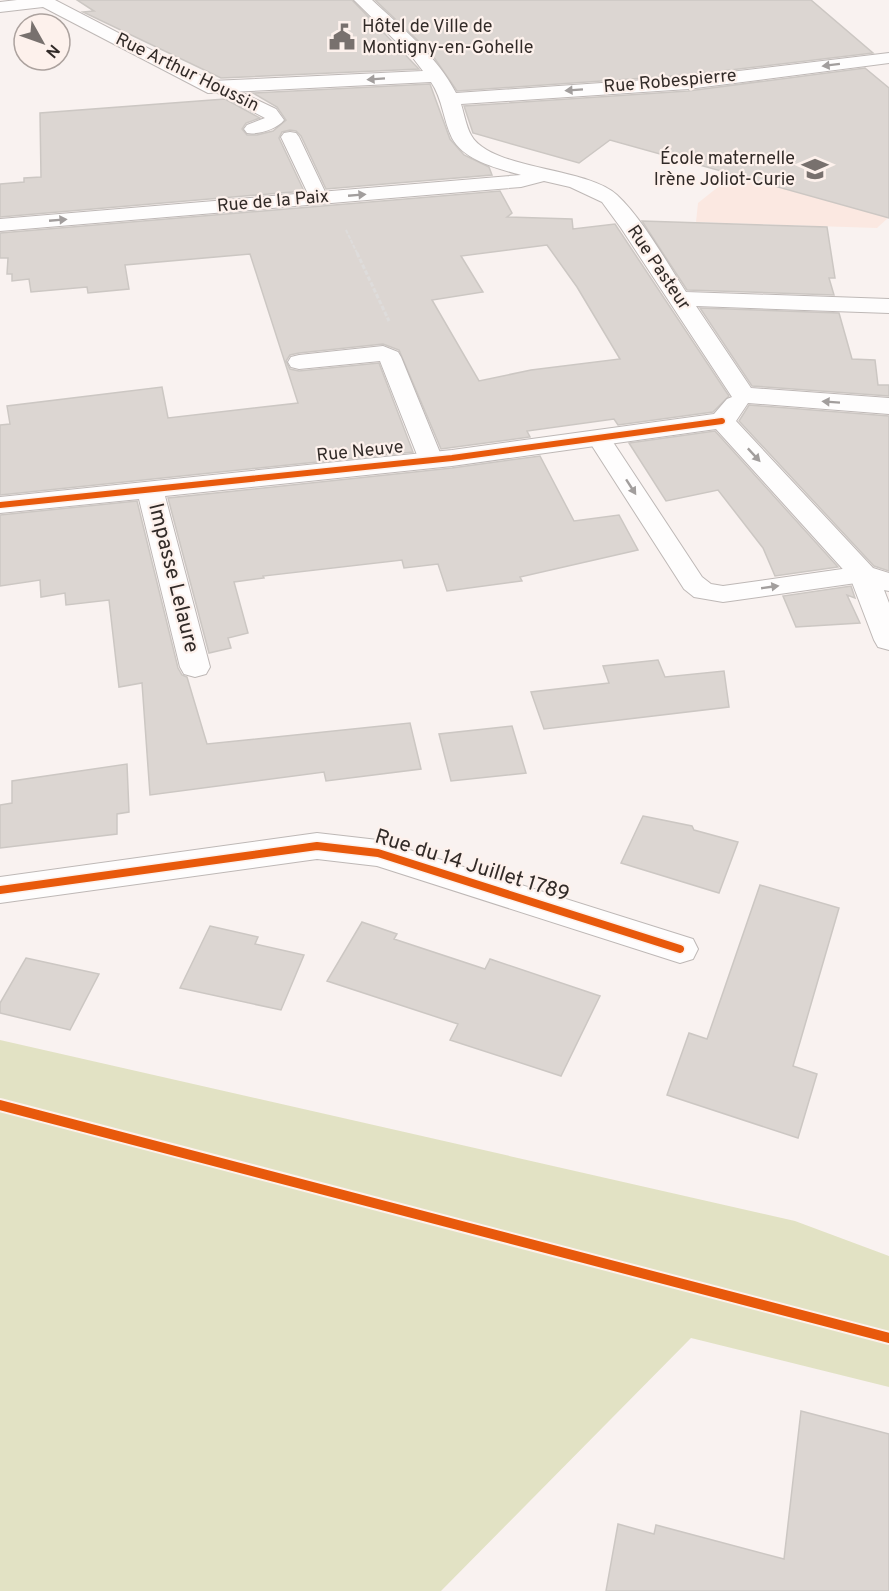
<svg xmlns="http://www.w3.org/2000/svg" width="889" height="1591" font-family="Overpass,sans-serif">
<rect width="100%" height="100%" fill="#f9f2f0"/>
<path fill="#fbe8e1" d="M748 163 889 217 877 228 696 222 698 203Z"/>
<path fill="#e2e2c4" d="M0 1040 795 1221 889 1256V1387L691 1338 441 1591H0Z"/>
<path fill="#dcd6d2" stroke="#ccc7c3" stroke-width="1.5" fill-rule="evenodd" d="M77 0H352L419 69 221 78 83 12 94 11Z
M375 0H811L873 53 688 75 457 91 431 53Z
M865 68 889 88V218L610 140 579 163 473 133 464 106 688 91Z
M430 84 450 139 464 155 489 167 492 175 326 189 301 136 296 131 290 130 282 132 279 138 304 191 0 217V184L24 182V178L41 177 40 113 225 99 260 118 246 123 242 129 247 135H257L273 131 286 120 277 107 253 93Z
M500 191 512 213 507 217 572 219 573 229 615 224 729 396 713 412 618 425 614 419 527 431 530 437 441 449 399 350 383 344 299 353 290 355 286 361 290 369 299 371 379 363 413 452 0 495V425L10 424 7 406 162 387 168 418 298 403 250 254 125 265 129 289 88 293 87 287 31 292 29 279 12 281V274H7L8 258H0V233ZM547 245 577 287 620 359 531 370 479 381 432 300 483 292 461 256Z
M642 221 827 227 835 278H829L834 295 687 290Z
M700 308 839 313 852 359 875 360 878 385H889V396L752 386Z
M749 405 889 416V571L874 566 739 421Z
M715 431 838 567 775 576 763 548 718 490 666 501 629 443Z
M540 456 574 521 619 515 638 550 520 577 522 581 447 591 438 564 404 568 402 560 263 576 264 578 234 582 248 633 228 638 231 648 209 653 168 498 452 468Z
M137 501 178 668 182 675 187 677 207 744 410 723 421 769 326 781 324 772 150 795 142 683 119 687 109 600 66 605 65 593 41 597 40 580 0 586V515Z
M851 586 855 598 847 595 860 623 796 627 783 596Z
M658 660 665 677 724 671 729 707 544 729 531 692 609 683 603 666Z
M512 726 526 773 451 781 439 734Z
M127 764 129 812 117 814V834L0 848V805L12 803V781Z
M643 816 692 826 694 830 738 842 719 893 621 863Z
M760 885 839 908 793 1066 817 1074 798 1138 667 1095 689 1033 707 1039Z
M362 922 397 934 394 939 485 969 490 959 600 996 561 1076 450 1040 458 1024 327 981Z
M210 926 258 937 255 944 304 955 281 1010 180 988Z
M26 958 99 974 70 1030 0 1013V1003Z
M801 1411 889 1434V1591H606L618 1524 654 1534 656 1525 784 1559Z"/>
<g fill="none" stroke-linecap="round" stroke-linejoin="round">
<g stroke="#beb8b6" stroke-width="2">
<path id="service" d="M222 83 276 109 284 120C277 129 258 135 247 133L244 129 247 125 265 118 216 92 214 88Z
M290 132 296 133 299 137 328 198 326 202H312L310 198 281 137 284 133Z
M383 346 398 352 401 357 443 460 439 465 431 467 423 465 419 460 380 361 299 369 291 367 288 362 291 357 299 355Z
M599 431 607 433 702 577 711 584 723 586 863 566 872 568 876 574 872 580 863 582 723 602 694 597 684 589 587 438 591 433Z"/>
</g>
<g stroke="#beb8b6" stroke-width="2">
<path id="minor" d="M17 0H55L211 81 423 71 413 58 354 0H372C402 28 437 56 456 93L688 77 889 53V63L688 89 461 104C464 113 466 126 471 135 490 170 587 167 617 195 642 218 667 263 686 292L889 299V313L696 306 751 388 889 398V414L748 403 736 421 873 568 889 573V591L884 590 889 603V650L878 647 874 640 850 577 716 429 452 466 165 496 210 667 206 674 195 677 184 674 180 667 139 499 0 513V497L452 450 714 414 727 399 732 397 621 228 602 202 570 187 544 181 521 187 0 231V219L521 175C500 169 464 161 452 138 443 120 443 99 431 82L208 93 43 7 0 12V2Z
M317 833 378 840 693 939 698 949 693 959 680 963 377 866 317 859 0 903V877Z"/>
</g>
<path stroke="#dedcdb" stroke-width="2" stroke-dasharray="4 1.5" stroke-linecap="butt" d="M346 230 358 255"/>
<path stroke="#dedcdb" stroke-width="3" stroke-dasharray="4.5 2" stroke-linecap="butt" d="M357 253 389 321"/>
<use href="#service" fill="#fefdfd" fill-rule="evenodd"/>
<use href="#minor" fill="#fefdfd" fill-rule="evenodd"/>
<g stroke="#fdf1ec" stroke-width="9">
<path id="cycleway-far2" d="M0 505 452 458 722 421"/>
</g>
<g stroke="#fdf1ec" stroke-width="11">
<path id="cycleway-far1" d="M0 890 317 846 378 853 680 949"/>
</g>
<g stroke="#fdf1ec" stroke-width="14">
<path id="cycleway" d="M0 1105 889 1338"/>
</g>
<use href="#cycleway-far2" stroke="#e8590c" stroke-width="6"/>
<use href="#cycleway-far1" stroke="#e8590c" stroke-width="8"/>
<use href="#cycleway" stroke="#e8590c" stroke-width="10"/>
</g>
<defs><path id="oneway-solid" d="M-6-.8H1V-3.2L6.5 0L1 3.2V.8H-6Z" transform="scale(1.5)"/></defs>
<g fill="#a29e9d">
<use href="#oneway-solid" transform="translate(831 65) rotate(173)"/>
<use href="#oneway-solid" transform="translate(376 79) rotate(176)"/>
<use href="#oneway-solid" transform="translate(574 90) rotate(176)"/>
<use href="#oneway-solid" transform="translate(357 195) rotate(-5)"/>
<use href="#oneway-solid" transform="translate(58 220) rotate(-5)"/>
<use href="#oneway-solid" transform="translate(831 402) rotate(-176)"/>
<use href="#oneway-solid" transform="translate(754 455) rotate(47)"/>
<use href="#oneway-solid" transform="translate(631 487) rotate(57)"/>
<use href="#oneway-solid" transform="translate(770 587) rotate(-8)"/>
</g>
<defs>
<g id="civic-bare" transform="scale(2.07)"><path d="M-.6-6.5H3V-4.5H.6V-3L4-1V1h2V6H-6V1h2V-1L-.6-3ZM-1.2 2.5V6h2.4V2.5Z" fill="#78716e" stroke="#fdf1ec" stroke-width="2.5" paint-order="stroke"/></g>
<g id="school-bare" transform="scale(2.07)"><path d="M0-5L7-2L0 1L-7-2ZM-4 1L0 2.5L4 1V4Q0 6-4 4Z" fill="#78716e" stroke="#fdf1ec" stroke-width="2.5" paint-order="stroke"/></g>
</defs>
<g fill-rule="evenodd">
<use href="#civic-bare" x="342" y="37"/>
<use href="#school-bare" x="815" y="169"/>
</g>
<g text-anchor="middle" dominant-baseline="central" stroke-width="4.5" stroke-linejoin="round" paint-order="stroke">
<g font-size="18" fill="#322b28" stroke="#fdf1ec" text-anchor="start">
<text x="362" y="27">Hôtel de Ville de<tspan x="362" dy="21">Montigny-en-Gohelle</tspan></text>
<text x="795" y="159" text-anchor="end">École maternelle<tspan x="795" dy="21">Irène Joliot-Curie</tspan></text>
</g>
<g font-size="18" fill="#322b28" stroke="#fdf1ec">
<text transform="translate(187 73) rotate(26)">Rue Arthur Houssin</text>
<text transform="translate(670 82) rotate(-5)">Rue Robespierre</text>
<text transform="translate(273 202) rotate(-5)">Rue de la Paix</text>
<text transform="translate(658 268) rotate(56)">Rue Pasteur</text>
<text transform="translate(360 452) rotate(-6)">Rue Neuve</text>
</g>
<g font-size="21" fill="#322b28" stroke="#fdf1ec">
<text transform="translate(173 578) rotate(76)">Impasse Lelaure</text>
<text transform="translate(472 866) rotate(17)">Rue du 14 Juillet 1789</text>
</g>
</g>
<g transform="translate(42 42) rotate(130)"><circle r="28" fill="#fdf1ec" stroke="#aca29e" stroke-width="1.5"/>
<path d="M0-4.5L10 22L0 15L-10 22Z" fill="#78716e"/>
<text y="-9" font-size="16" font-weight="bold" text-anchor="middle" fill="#322b28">N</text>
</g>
</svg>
